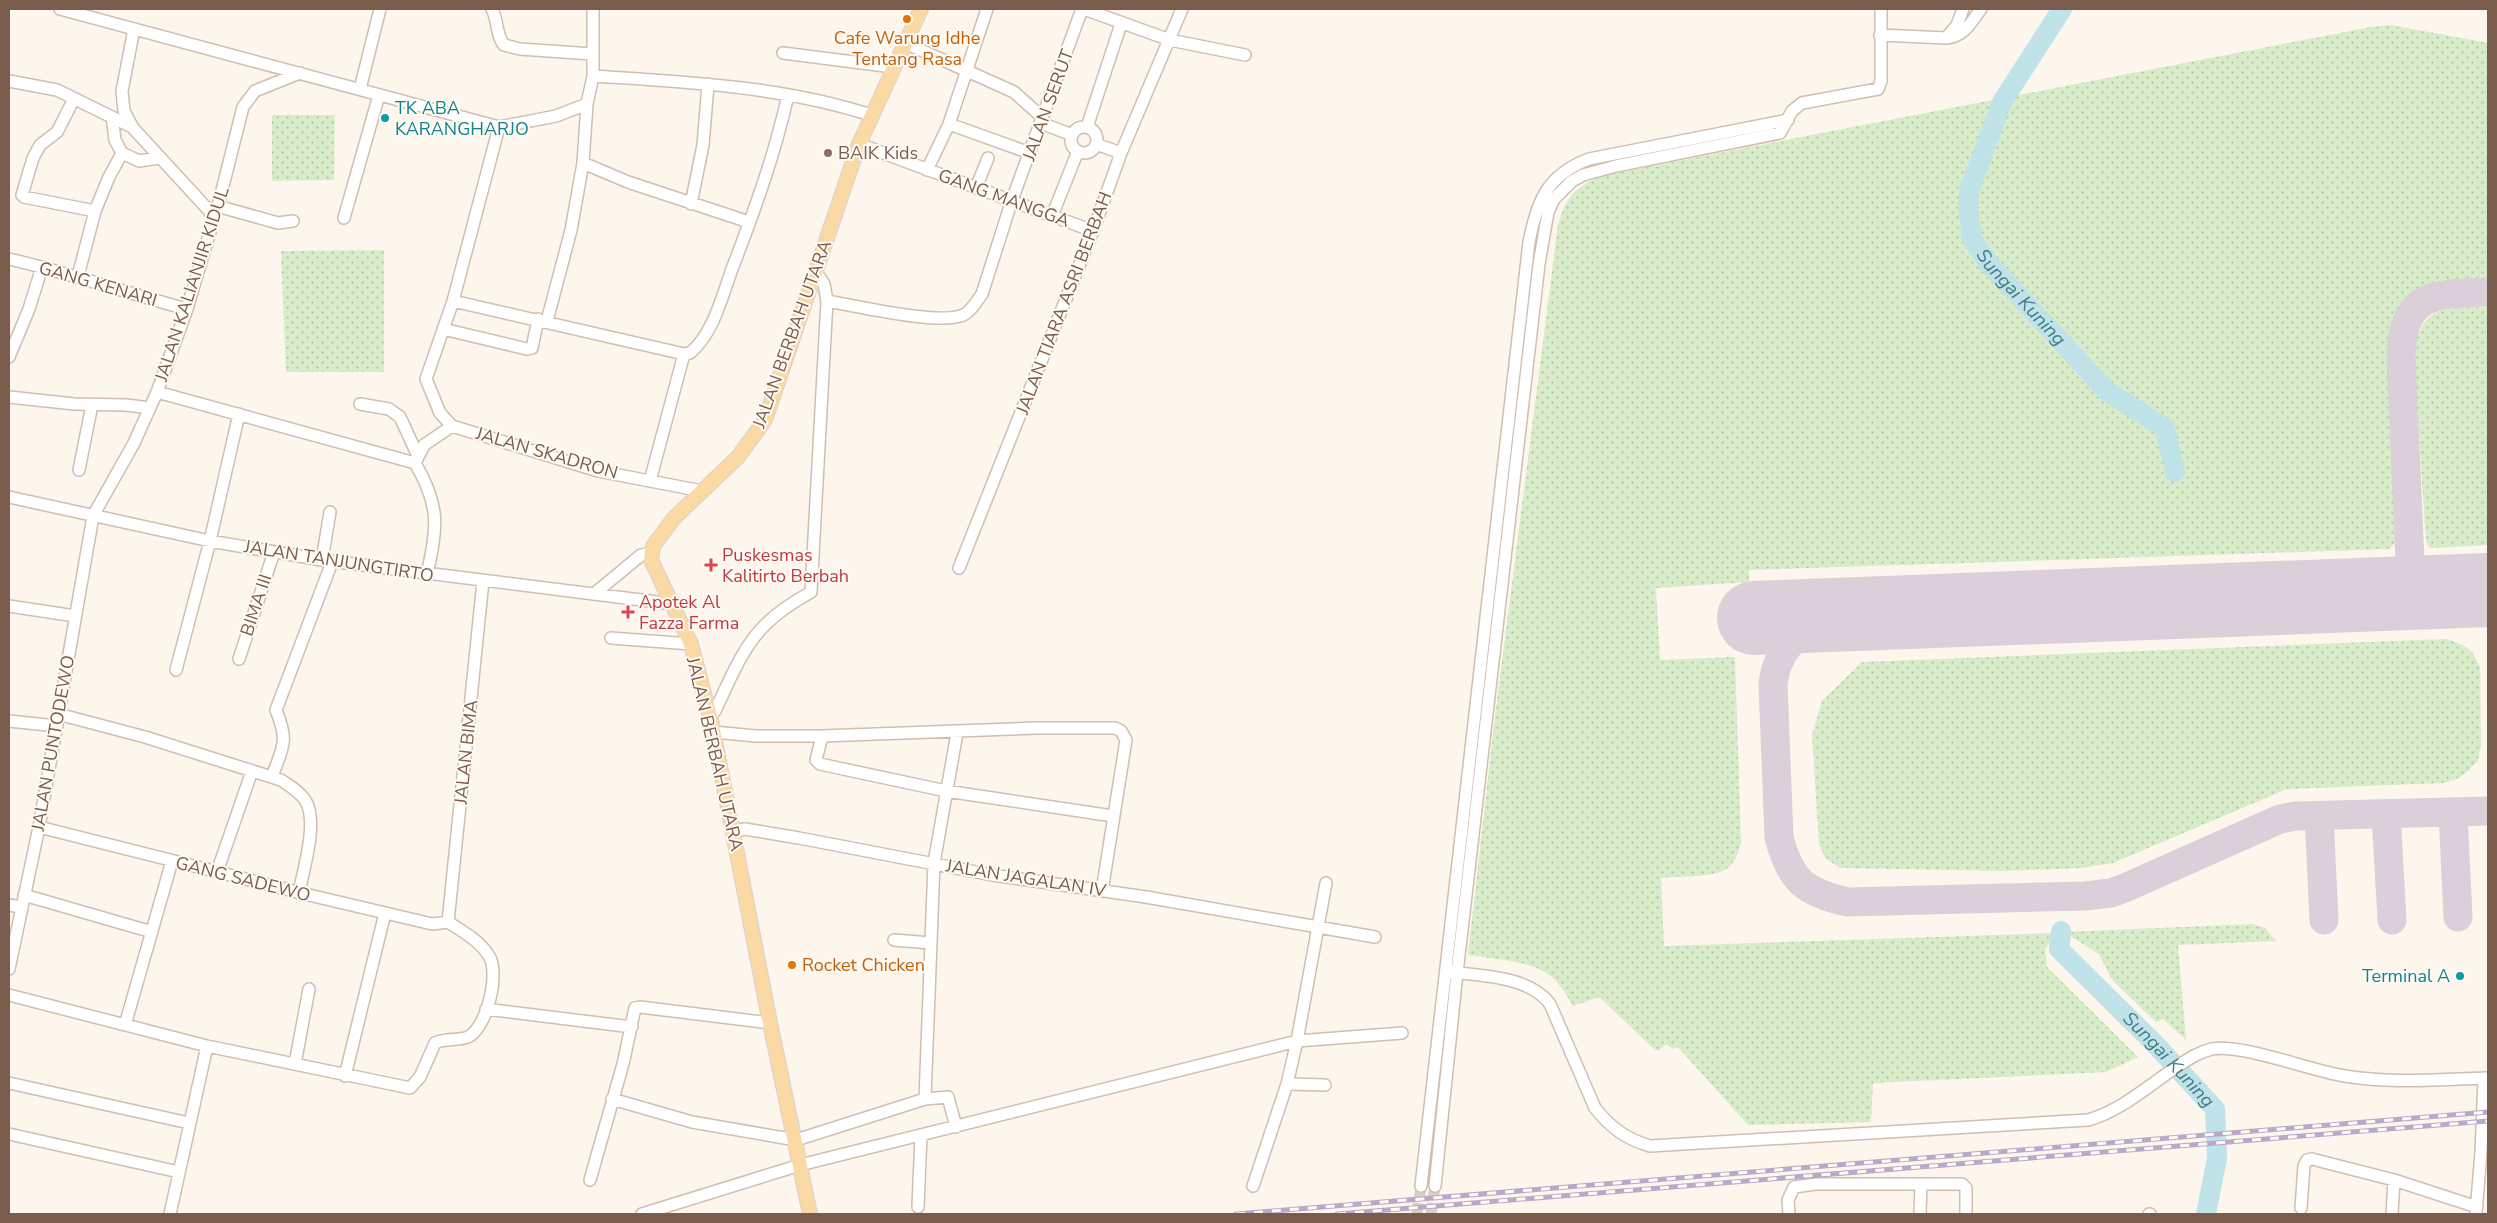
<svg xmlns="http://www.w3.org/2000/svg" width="2497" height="1223" font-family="'Nunito Sans',sans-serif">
<defs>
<pattern id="grass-dots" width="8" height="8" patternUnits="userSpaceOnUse" patternTransform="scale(1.25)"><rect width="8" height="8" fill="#d8ecc9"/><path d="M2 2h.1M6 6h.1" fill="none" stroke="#b4c2a5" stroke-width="1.8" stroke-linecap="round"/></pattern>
</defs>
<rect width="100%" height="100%" fill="#fdf6ec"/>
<path fill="url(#grass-dots)" d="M2391 25 2488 43V281C2474 281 2459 280 2446 283 2410 288 2392 319 2388 351L2395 542 2390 549 1749 570V582L1656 588 1660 660 1735 657 1741 843C1738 852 1736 861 1729 867 1719 878 1677 876 1661 878L1664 946 2057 933 2045 949 2047 967 2138 1057 2106 1072 1873 1083 1871 1122 1748 1125 1678 1047 1673 1049 1666 1044 1658 1051 1652 1047 1599 997 1573 1006C1566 994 1557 978 1543 971 1521 960 1492 959 1468 955L1495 716 1558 225C1567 193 1579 183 1610 174L2371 27Z
M272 115H335L334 180 272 181Z
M384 250V372H286L281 251Z
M2488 307V545L2430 548 2426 542 2413 346C2417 338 2419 330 2424 323 2437 304 2468 308 2488 307Z
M2447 639 2463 645 2472 652 2480 667 2481 745 2478 761 2469 770 2457 779 2443 783 2287 789 2113 863 2081 868 2003 871 1840 868 1825 858 1819 844 1812 735 1822 701 1862 662Z
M2253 924 2265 928 2276 941 2178 945 2186 1040 2163 1019 2156 1022 2112 980 2099 954 2064 932Z"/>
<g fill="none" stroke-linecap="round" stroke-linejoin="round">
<g stroke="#bfe3e8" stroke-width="20">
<path id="s1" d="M2062 9 2002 102 1970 188 1968 207 1972 239 1990 265 2108 392 2165 428 2175 472"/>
<path id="s2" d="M2061 931 2059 949 2154 1043 2215 1109 2217 1158 2206 1214"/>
</g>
<path stroke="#dbcfda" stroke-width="29" d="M2410 561C2415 579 2423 585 2440 593
M2475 591 2488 595
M2381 594 2402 582 2410 561 2401 357C2402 292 2436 294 2488 292
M1852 615C1811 621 1778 640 1773 684L1779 837C1790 881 1805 892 1847 902L2085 896 2111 893 2127 887 2280 819 2296 816 2488 811
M2453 812 2458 917
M2386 814 2392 920
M2319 816 2324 920"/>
<path stroke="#dbcfda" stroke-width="74" d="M1754 618 2488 590"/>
<path stroke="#dcd0c4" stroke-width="11" stroke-dasharray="11 5.5" stroke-linecap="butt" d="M1417 1214 1421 1186
M1431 1214 1435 1186"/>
<g stroke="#d1beb0" stroke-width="14">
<path id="minor" d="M60 9 499 127 556 116 587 104
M492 9C498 20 496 36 504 45L520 49 592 54
M1084 9 1170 40 1245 55
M134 29 122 91 124 111 133 128 214 216
M1880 35 1946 38 1957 25 1963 9
M1947 38C1965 36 1971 22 1981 9
M905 43 1014 92 1043 118
M783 53 893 67
M593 76C686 82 781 86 871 115
M9 81 57 90 132 127
M360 89 380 9
M74 99 57 132 40 145 33 158 22 195 24 197 95 211
M112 117 115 140 122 153
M1041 123 1072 135
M949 124 1030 153
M1087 127 1121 24
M1071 140a13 13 0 1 1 26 0a13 13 0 1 1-26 0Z
M859 144 1093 231
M1096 144 1121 153
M583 163 628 182 749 222
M927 170 949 124 987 9
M976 188 988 158
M691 204 703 145 708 84
M217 206 278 223 293 221
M1052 216 1078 151
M344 218 379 95
M9 259C69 273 127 293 187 309
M78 276 95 211 109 177 122 153 139 161 159 158
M453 301 684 354 690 353C713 334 722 297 732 269 754 212 775 154 788 95
M827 301C853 305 944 327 965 314 972 310 977 301 982 294L1012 200 1082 9
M547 321 571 230 583 163 587 104 593 76V9
M443 329 527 349 532 348 538 319
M9 357 29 309 42 267
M157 392 415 463
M9 397 74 404 126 405 150 408
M360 404 389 409 400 417 418 456
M452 426 598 471 702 491
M79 470 92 405
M650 481 684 354
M9 497 210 541 322 560 665 603 672 602
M322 560 330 512
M959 568 1093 231 1121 153 1182 9
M427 575C437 527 441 507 415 463L424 445 452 426 440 413 426 379 453 301 499 127
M594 594 641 555 651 553
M9 606 75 616
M611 638 691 644
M239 659 274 552
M176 670 210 541 239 414
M58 714 145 737 281 780C290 786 299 791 305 800 319 821 303 870 299 893
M710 715 715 711C729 682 742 647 766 624 779 611 795 601 811 592L827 301 824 284 816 272
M9 721 57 726
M713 732 756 736H822L1036 728H1115L1121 731 1126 740 1102 891
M822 736 816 760 820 764 946 791 1113 816
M272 777C283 746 289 742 276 710L332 562
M39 827 309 895 432 924 448 922
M734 831 745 829 799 838 992 875 1146 897 1375 937
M217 872 252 771
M24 895 152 932
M9 905 21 907
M448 922 483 581
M894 940 931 943
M9 969 39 827 93 516 134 443 157 392 187 309 220 198 243 107 255 91 300 73
M1450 972C1483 976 1529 976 1550 1004L1595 1108C1611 1128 1626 1139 1650 1146L2088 1120C2120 1111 2147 1087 2175 1068 2187 1060 2198 1052 2212 1049 2240 1043 2312 1071 2345 1076 2392 1084 2441 1079 2488 1078
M9 995 207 1046 410 1088 420 1077 435 1043C445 1038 458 1041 468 1037 487 1028 500 973 489 956 480 941 462 931 448 922
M486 1009 632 1027
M125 1025 172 861
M295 1064 309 989
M345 1076 385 913
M9 1083 189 1123
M1287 1084 1325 1085
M612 1099 692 1122 796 1140 925 1099 948 1097 956 1127
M925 1099 934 863 957 733
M9 1134 179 1172
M590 1180 623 1064 635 1008 640 1007 770 1023
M1921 1184H1962L1966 1188V1214
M1253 1186 1287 1084 1297 1041 1326 883
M1421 1186 1529 242C1537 201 1547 175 1589 159L1788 120
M1435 1186 1457 973 1539 264 1548 212 1554 199 1572 181 1583 175 1616 166 1780 133 1792 111 1802 103 1878 89 1881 81V9
M918 1207 921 1135
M2301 1208 2304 1166 2307 1160 2312 1159 2394 1180 2477 1207
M2476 1213 2481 1152 2484 1078
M170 1214 207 1046
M642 1214 800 1165 1297 1041 1402 1033
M1789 1214 1788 1200 1794 1187 1816 1184H1921L1920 1214
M2149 1214H2150
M2392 1214 2394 1180"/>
</g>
<g stroke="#dad1cd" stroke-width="16">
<path id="major" d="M810 1214 770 1023 711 720 691 644 651 560 653 546 674 518 738 457 765 420 859 144 921 9"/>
</g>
<use href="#minor" stroke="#fff" stroke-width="11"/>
<use href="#major" stroke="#fbd9a5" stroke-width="14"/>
<g stroke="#b9a8c9" stroke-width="5">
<path id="rail" d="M1236 1214 2488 1112
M1337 1214 2488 1121"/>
</g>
<use href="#rail" stroke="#fffaf3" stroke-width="3" stroke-dasharray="9" stroke-linecap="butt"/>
</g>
<g fill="#e8710a" stroke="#fffaf3" stroke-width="2">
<circle cx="907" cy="19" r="5"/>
<circle cx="792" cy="965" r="5"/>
</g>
<g fill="#0f9aa8" stroke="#fffaf3" stroke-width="2">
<circle cx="385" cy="118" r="5"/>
<circle cx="2460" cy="976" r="5"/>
</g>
<circle fill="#8d6e63" stroke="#fffaf3" stroke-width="2" cx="828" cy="153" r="5"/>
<g fill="#e0444e" stroke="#fffaf3" stroke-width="2">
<path d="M708.5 557.5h5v5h5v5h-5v5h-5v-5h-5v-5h5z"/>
<path d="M625.5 604.5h5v5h5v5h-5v5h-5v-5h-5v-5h5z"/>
</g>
<g text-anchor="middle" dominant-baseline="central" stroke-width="4" stroke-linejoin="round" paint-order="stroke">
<g font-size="18" fill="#c56008" stroke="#fffaf3">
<text x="907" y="38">Cafe Warung Idhe<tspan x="907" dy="21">Tentang Rasa</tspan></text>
<text x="802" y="965" text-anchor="start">Rocket Chicken</text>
</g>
<g font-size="18" fill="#7a5c4d" stroke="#fffaf3">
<text transform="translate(1048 105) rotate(-70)">JALAN SERUT</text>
<text transform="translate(1004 198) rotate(20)">GANG MANGGA</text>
<text transform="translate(98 284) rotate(16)">GANG KENARI</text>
<text transform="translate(192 284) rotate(-72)">JALAN KALIANJIR KIDUL</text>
<text transform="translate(1064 303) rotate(-69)">JALAN TIARA ASRI BERBAH</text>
<text transform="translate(792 334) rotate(-70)">JALAN BERBAH UTARA</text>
<text transform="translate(547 453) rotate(16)">JALAN SKADRON</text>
<text transform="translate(339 561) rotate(9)">JALAN TANJUNGTIRTO</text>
<text transform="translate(256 605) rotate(-72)">BIMA III</text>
<text transform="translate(53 743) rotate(-80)">JALAN PUNTODEWO</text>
<text transform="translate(466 752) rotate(-84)">JALAN BIMA</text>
<text transform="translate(715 754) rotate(77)">JALAN BERBAH UTARA</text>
<text transform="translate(1026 878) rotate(9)">JALAN JAGALAN IV</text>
<text transform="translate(243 879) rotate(14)">GANG SADEWO</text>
</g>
<g font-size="18" fill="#0d838f" stroke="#fffaf3" text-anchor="start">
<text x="395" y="108">TK ABA<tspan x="395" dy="21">KARANGHARJO</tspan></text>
<text x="2450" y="976" text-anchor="end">Terminal A</text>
</g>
<g font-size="18" fill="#785e54" stroke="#fffaf3" text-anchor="start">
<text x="838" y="153">BAIK Kids</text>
</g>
<g font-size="18" fill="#be3a42" stroke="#fffaf3" text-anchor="start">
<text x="722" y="555">Puskesmas<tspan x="722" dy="21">Kalitirto Berbah</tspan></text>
<text x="639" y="602">Apotek Al<tspan x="639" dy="21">Fazza Farma</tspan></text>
</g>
<g font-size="19" font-style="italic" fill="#437c86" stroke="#fffaf3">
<text stroke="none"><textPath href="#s1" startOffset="330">Sungai Kuning</textPath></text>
<text stroke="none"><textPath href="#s2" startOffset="174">Sungai Kuning</textPath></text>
</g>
</g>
<rect width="2497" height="1223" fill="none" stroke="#7a5c4d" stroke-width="20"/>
</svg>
